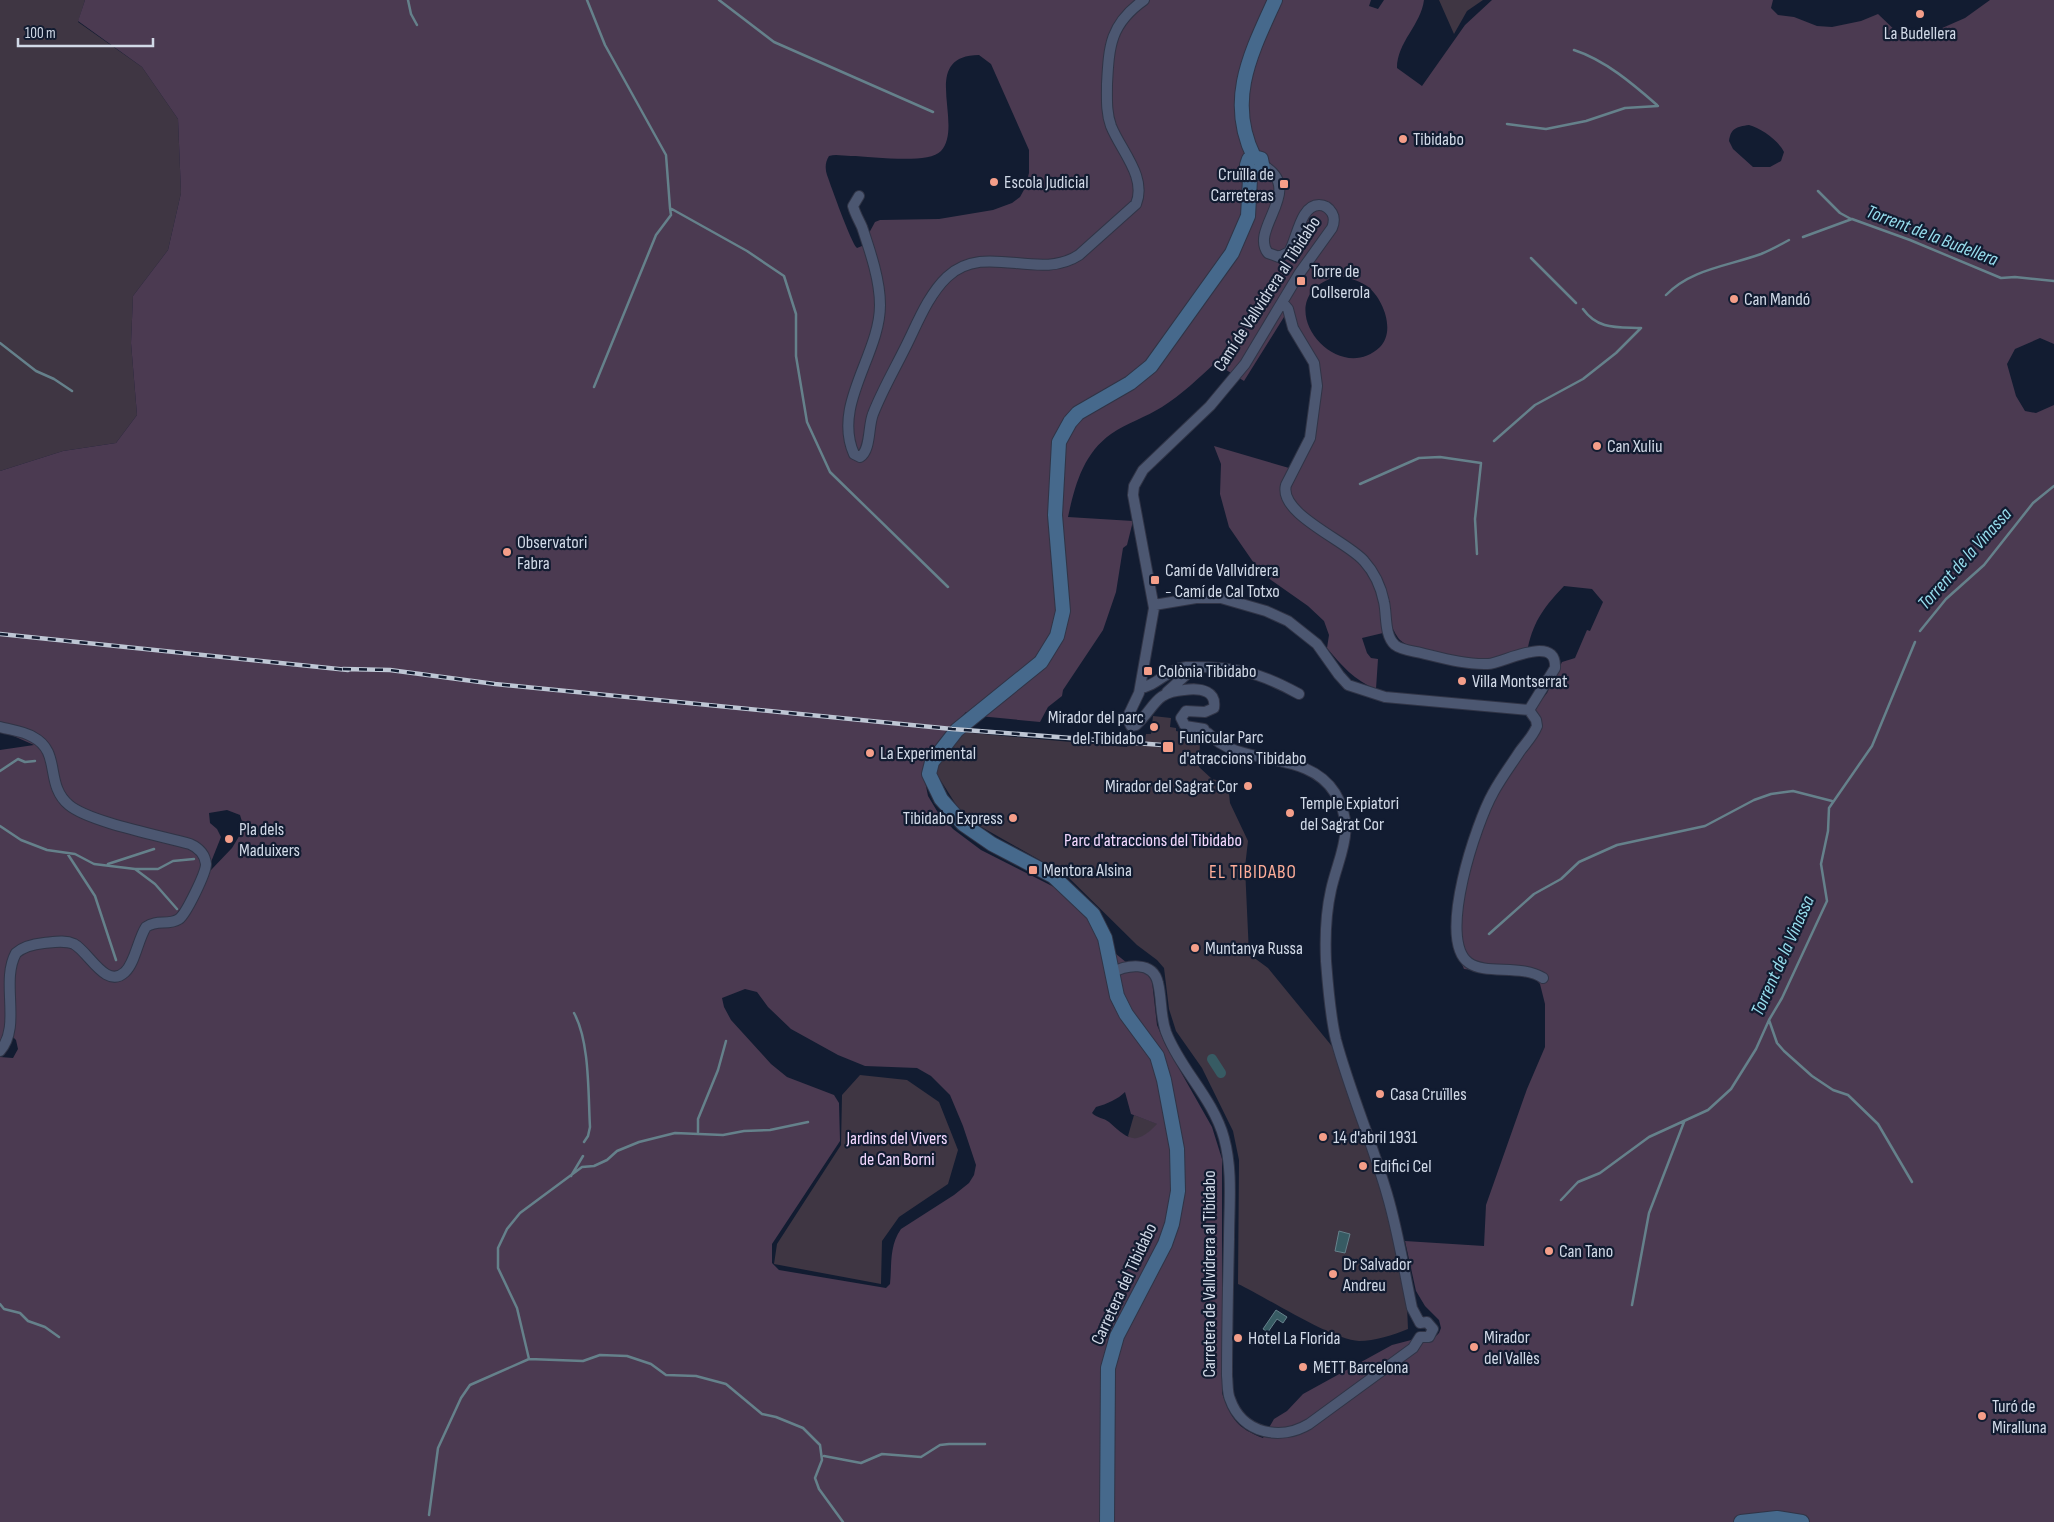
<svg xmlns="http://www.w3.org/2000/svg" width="2054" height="1522" font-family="'Sofia Sans Condensed',sans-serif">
<rect width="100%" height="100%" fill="#121c31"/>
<path fill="#3f3643" d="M0 0H85L78 22 142 67 178 119 181 193 168 250 133 296 131 343 137 415 116 443 63 451 0 471Z
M1439 0H1483L1467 11 1454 34Z
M1153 716 1171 718 1170 727 1176 728V731L1197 735 1200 740 1199 767 1212 779 1225 782 1227 780 1233 788 1229 794 1230 803 1248 841 1245 867 1249 954 1268 968 1340 1056 1388 1208 1407 1306 1408 1329C1393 1335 1375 1341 1359 1341 1332 1340 1266 1297 1238 1284L1239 1160 1233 1131 1202 1068 1176 1031 1169 1009 1164 968 1157 960 1137 945 1066 875 978 825 960 811 936 773V768L961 732 1127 747 1129 738 1145 739 1146 734H1151Z
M860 1075 907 1080 939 1102 958 1150 948 1184 899 1217 882 1241 881 1284 774 1264 777 1244 841 1145 842 1095Z
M1134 1115 1158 1124C1149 1133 1143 1140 1130 1139L1128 1136Z"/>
<path fill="#4b3a51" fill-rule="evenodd" d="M85 0H1371L1369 6 1378 9 1384 0H1424C1421 25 1397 42 1397 68L1422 86 1465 25 1492 0H1773L1771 8 1778 15 1794 17 1817 26 1832 27 1861 21 1878 14 1901 36H1924L1965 18 1990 0H2054V344L2040 338 2015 349 2007 364 2016 396 2025 411 2036 413 2054 405V1522H0V1057L13 1058 18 1049 16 1040 13 1037 0 1055V750L34 745 0 730V471L63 451 116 443 137 415 131 343 133 296 168 250 181 193 178 119 142 67 78 21ZM979 55 991 64 1029 150V173L1025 188 1020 197 1012 203 993 210 939 219 880 220 875 222 862 246 857 248C851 243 831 186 827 175 825 169 825 162 829 156 836 154 843 156 851 156 871 156 928 165 941 151 965 124 918 56 979 55ZM1749 125C1761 128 1779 141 1784 152L1781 161 1770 167H1753L1733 149 1729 141C1731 128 1736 127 1749 125ZM1338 276C1349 278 1358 280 1367 286 1383 298 1396 331 1380 347 1335 390 1263 297 1338 276ZM1284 317 1313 373 1305 439 1289 468 1214 446 1221 464 1220 494 1229 527 1258 569 1271 580 1308 606 1324 621 1329 635 1327 648C1341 665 1355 681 1376 689L1378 659 1371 658 1367 653 1362 638 1383 633 1392 627C1394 631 1397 637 1400 640 1413 653 1477 662 1495 658 1506 656 1517 650 1528 647 1534 620 1545 606 1564 586L1592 589 1603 602 1590 631 1587 630 1575 658 1562 662 1547 693 1529 715 1532 724 1528 732 1491 788 1452 929 1457 952 1464 969 1533 976 1540 984 1545 1004V1047L1527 1089 1486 1205 1484 1246 1405 1241 1416 1291 1425 1306 1439 1320 1441 1328 1439 1333 1434 1338 1415 1339 1392 1345 1303 1394 1287 1411 1274 1419 1263 1438C1237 1428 1231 1419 1222 1393V1159L1212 1127 1165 1044 1157 1025 1152 981 1145 971 1132 967 1100 941 1089 920 1056 888 981 850 953 829 937 811 928 796 923 771 949 730 966 712 979 716 1040 722 1048 707 1062 696 1063 690 1103 630 1116 592 1123 548 1127 545 1133 521 1068 517C1075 485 1083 454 1111 434 1127 423 1146 417 1162 407 1181 395 1199 378 1215 363L1244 381ZM227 810 240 815 244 828 232 848 211 870 209 867 221 837 217 829 210 823 209 813ZM745 989 757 992 768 1007 791 1029 838 1055 865 1066 917 1068 931 1076 950 1095 963 1126 976 1165 974 1175 969 1183 954 1195 901 1229C889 1246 892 1265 890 1284L886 1288 779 1270 772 1263V1244L840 1141 839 1103 834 1095 787 1077 771 1064 731 1020 724 1007 722 998ZM1125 1092 1131 1114 1157 1124C1136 1146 1129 1140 1109 1122 1104 1118 1097 1118 1092 1113L1096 1107C1107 1104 1118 1099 1125 1092Z"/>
<path fill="#375b63" stroke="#65818b" d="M1339 1231 1350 1234 1345 1253 1335 1251Z
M1276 1310 1287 1317 1283 1323 1277 1319 1268 1332 1263 1329Z"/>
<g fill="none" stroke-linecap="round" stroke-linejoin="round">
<path stroke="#65818b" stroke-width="2.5" d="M408 0 411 14 417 25
M587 0 605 45 666 155 670 208 747 251 784 276 796 314V356L807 422 830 472 948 587
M719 0 774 42 933 112
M1574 50C1605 60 1633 84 1657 105
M1507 124 1546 129 1586 121 1625 108 1658 106
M1818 191 1840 213 1851 219
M1803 237 1852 219 1910 240 2001 278 2015 277 2054 281
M1531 258 1576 303
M1666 295C1691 269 1728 266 1761 254 1771 250 1780 245 1789 240
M1583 309C1598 330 1617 327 1641 328
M0 343 36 371 54 379 72 391
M594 387 656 235 671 215 670 208
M1494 441 1535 405 1583 379 1616 353 1641 328
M1360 484 1419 458 1440 457 1481 463 1475 519 1477 554
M1920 631 1946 599 1984 565 2033 503 2054 486
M0 771 18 759 25 762 35 761
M0 826 21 840 47 850 75 854 94 864 135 869 155 884 177 909
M67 853 95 896 116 960
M108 864 154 849
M135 869H158L173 861 194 859
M1489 934 1534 894 1561 879 1579 862 1617 845 1705 826 1754 800 1771 794 1793 791 1832 801
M574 1013C590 1042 588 1094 590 1127L588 1136 584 1142
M1769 1020 1777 1043 1784 1051 1812 1076 1833 1090 1848 1095 1878 1124 1912 1182
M698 1132V1119L718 1070 726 1041
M571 1176 583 1156
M1561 1200 1578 1182 1600 1173 1649 1137 1708 1110 1731 1089 1756 1049 1769 1020 1782 998 1827 901 1821 864 1828 831 1829 808 1872 746 1915 642
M0 1304 4 1309 20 1313 28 1321 45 1327 59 1337
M1632 1305 1649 1213 1684 1122
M529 1359 583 1361 600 1355 627 1356 651 1364 666 1375 696 1376 726 1384 762 1414 776 1417 803 1428 820 1445 822 1460 815 1478 819 1489 843 1522
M824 1456 861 1463 882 1454 921 1457 940 1445 949 1444H985
M429 1515 438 1448 461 1398 470 1385 529 1359 517 1308 498 1268V1248L507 1229 520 1213 582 1167 594 1166 607 1160 617 1151 639 1142 675 1133 723 1135 744 1131 770 1130 808 1122"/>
<path stroke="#375b63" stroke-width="10" d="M1212 1059 1221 1073"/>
<g stroke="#303446" stroke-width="12">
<path id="street" d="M859 196 853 206C855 214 859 220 862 227 870 251 880 280 880 305 880 355 832 404 854 454L860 457C871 450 868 426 873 414 881 393 893 372 903 352 916 327 927 296 947 277 985 241 1038 282 1079 255L1136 204C1147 177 1121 151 1111 126 1106 112 1107 99 1107 84 1109 46 1110 24 1144 0
M1283 303 1288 309 1293 328 1314 363 1317 386 1310 438 1286 485C1278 514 1347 541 1364 561 1374 572 1381 587 1384 602 1387 615 1384 635 1395 645 1401 650 1413 651 1421 653 1442 658 1466 665 1488 664 1502 664 1557 632 1555 668L1529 710
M1154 605 1196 598H1221L1266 611 1288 621 1317 644 1339 675 1348 685 1385 697 1529 710
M1140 688C1157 686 1167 669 1186 667
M1167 692 1187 674 1186 667C1233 666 1257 671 1299 694
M1529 710 1536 720 1537 726C1533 736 1526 743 1520 751 1511 765 1501 778 1493 793 1477 821 1436 940 1469 963 1486 975 1522 964 1543 978
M0 727C11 730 24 731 33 737 62 752 44 784 69 805 89 822 162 836 190 844 199 848 205 854 206 864 206 873 186 914 179 919 168 926 157 919 146 927 138 939 135 963 125 972 106 990 89 952 74 944 65 940 55 942 44 943 34 944 24 946 16 953 0 982 22 1026 0 1051
M1204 729 1185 726 1181 718 1186 711 1205 712 1214 708C1215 701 1213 695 1207 692 1199 688 1191 689 1184 690 1154 692 1155 708 1136 725L1131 726 1129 722V714L1139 693 1154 608 1133 495 1134 486 1143 470 1210 406 1245 364 1299 274 1332 228C1334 223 1335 218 1332 213 1329 208 1324 205 1319 205 1300 205 1297 240 1289 252L1279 257 1268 253C1249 229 1305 190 1264 166
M1208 733C1241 769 1307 748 1335 793 1357 829 1339 854 1331 890 1326 912 1325 938 1326 961 1328 987 1330 1015 1336 1040 1350 1092 1372 1142 1387 1194 1398 1231 1404 1270 1412 1308L1420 1323
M1111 973C1126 965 1153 960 1158 983 1162 999 1160 1015 1166 1032 1180 1069 1213 1098 1224 1138 1233 1171 1229 1206 1229 1239 1228 1285 1227 1330 1227 1376 1228 1384 1227 1392 1230 1399 1242 1434 1281 1441 1309 1424L1413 1348 1420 1337
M1420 1323 1427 1322 1433 1329 1429 1337H1420"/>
</g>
<g stroke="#303446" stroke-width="16">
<path id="secondary" d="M1254 157C1226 100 1251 53 1275 0
M1249 170 1257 173 1263 169 1261 159 1254 157
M1107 1522 1108 1368 1117 1336 1165 1244 1172 1224 1178 1191 1177 1149 1164 1080 1157 1056 1126 1014 1117 996 1105 938 1093 914 1053 876 992 844 963 824 941 799 929 774 932 762 957 730 1041 662 1057 636 1063 611 1055 515 1059 442 1070 422 1078 413 1130 383 1151 366 1232 253 1248 216 1250 179 1247 165 1249 159 1254 157
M1741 1522 1777 1518 1802 1522"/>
</g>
<use href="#street" stroke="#4c5771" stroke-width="10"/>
<use href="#secondary" stroke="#46698c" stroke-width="14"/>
<g stroke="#bec6d4" stroke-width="4.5">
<path id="rail" d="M0 634 348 670
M343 669 390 670 495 684 952 729 1162 745"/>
</g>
<use href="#rail" stroke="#121c31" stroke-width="2.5" stroke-dasharray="8" stroke-linecap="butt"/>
</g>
<g fill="#f49e89" stroke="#121c31" stroke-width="2">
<circle cx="1920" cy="14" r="5"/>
<circle cx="1403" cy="139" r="5"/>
<circle cx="994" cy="182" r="5"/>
<rect x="1279" y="179" width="10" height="10" rx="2.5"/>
<rect x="1296" y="276" width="10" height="10" rx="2.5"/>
<circle cx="1734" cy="299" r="5"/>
<circle cx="1597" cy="446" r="5"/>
<circle cx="507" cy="552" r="5"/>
<rect x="1150" y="575" width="10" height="10" rx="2.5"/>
<rect x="1143" y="666" width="10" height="10" rx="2.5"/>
<circle cx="1462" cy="681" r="5"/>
<circle cx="1154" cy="727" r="5"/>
<rect x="1162" y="741" width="12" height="12" rx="2.5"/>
<circle cx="870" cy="753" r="5"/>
<circle cx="1248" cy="786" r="5"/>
<circle cx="1290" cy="813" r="5"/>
<circle cx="1013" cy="818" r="5"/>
<circle cx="229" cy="839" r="5"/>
<rect x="1028" y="865" width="10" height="10" rx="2.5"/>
<circle cx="1195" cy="948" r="5"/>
<circle cx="1380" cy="1094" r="5"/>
<circle cx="1323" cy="1137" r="5"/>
<circle cx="1363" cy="1166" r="5"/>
<circle cx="1549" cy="1251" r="5"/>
<circle cx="1333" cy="1274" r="5"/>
<circle cx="1238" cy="1338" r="5"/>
<circle cx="1474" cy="1347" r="5"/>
<circle cx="1303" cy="1367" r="5"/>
<circle cx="1982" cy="1416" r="5"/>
</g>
<g text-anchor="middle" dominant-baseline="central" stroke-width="4.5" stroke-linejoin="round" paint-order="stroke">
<g font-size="18" fill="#d1d9e7" stroke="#121c31" text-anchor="start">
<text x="1920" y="33" text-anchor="middle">La Budellera</text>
<text x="1413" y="139">Tibidabo</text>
<text x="1274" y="174" text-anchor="end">Cruïlla de<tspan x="1274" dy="21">Carreteras</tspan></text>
<text x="1004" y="182">Escola Judicial</text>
<text x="1311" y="271">Torre de<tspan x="1311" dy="21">Collserola</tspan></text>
<text x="1744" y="299">Can Mandó</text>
<text x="1607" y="446">Can Xuliu</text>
<text x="517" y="542">Observatori<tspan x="517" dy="21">Fabra</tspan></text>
<text x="1165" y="570">Camí de Vallvidrera<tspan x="1165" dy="21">- Camí de Cal Totxo</tspan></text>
<text x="1158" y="671">Colònia Tibidabo</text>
<text x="1472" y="681">Villa Montserrat</text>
<text x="1144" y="717" text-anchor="end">Mirador del parc<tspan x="1144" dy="21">del Tibidabo</tspan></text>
<text x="1179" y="737">Funicular Parc<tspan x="1179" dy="21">d'atraccions Tibidabo</tspan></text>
<text x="880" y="753">La Experimental</text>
<text x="1238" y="786" text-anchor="end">Mirador del Sagrat Cor</text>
<text x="1300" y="803">Temple Expiatori<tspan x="1300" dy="21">del Sagrat Cor</tspan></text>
<text x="1003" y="818" text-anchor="end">Tibidabo Express</text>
<text x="239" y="829">Pla dels<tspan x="239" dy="21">Maduixers</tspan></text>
<text x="1043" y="870">Mentora Alsina</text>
<text x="1205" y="948">Muntanya Russa</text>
<text x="1390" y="1094">Casa Cruïlles</text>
<text x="1333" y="1137">14 d'abril 1931</text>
<text x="1373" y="1166">Edifici Cel</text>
<text x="1559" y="1251">Can Tano</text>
<text x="1343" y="1264">Dr Salvador<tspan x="1343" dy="21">Andreu</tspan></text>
<text x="1484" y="1337">Mirador<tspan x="1484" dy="21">del Vallès</tspan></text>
<text x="1248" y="1338">Hotel La Florida</text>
<text x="1313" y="1367">METT Barcelona</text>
<text x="1992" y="1406">Turó de<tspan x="1992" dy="21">Miralluna</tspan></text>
</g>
<g font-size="18" fill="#d1d9e7" stroke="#121c31">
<text transform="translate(1267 294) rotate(-57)">Camí de Vallvidrera al Tibidabo</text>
<text transform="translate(1209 1274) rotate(-90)">Carretera de Vallvidrera al Tibidabo</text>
<text transform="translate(1124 1284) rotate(-65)">Carretera del Tibidabo</text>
</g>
<g font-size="18" fill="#f4d9ff" stroke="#121c31">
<text x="1153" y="840">Parc d'atraccions del Tibidabo</text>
<text x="897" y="1138">Jardins del Vivers<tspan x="897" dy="21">de Can Borni</tspan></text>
</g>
<g font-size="19" font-style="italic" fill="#96dcec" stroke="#121c31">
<text transform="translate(1932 236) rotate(21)">Torrent de la Budellera</text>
<text transform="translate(1965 559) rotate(-48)">Torrent de la Vinassa</text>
<text transform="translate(1783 956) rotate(-66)">Torrent de la Vinassa</text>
</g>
<g font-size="19" letter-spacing="1" fill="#fead99" stroke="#121c31">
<text x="1253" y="872">EL TIBIDABO</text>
</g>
</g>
<path d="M18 38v8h135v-8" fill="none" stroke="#d1d9e7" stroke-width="2.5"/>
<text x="25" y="38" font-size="15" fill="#d1d9e7" stroke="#121c31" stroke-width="4" paint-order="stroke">100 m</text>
</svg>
